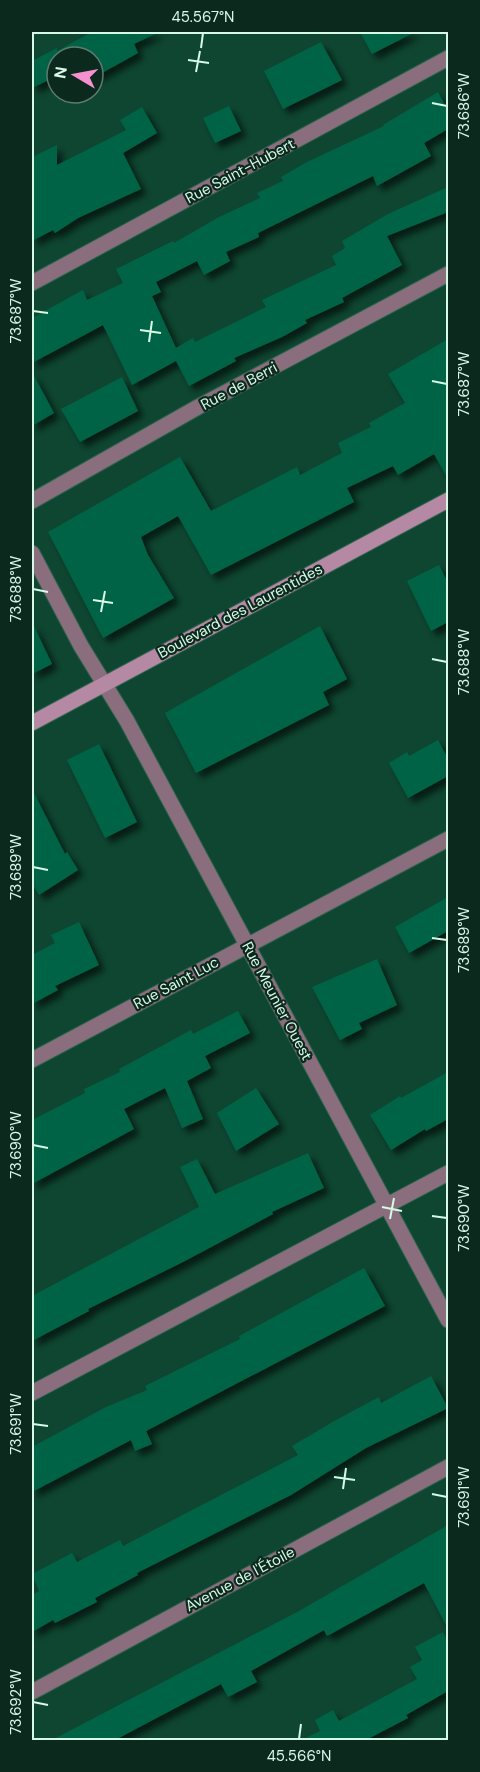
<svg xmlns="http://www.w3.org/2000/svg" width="480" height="1772" font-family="'DM Sans',sans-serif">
<defs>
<filter id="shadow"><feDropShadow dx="5.5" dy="5.5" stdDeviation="3" flood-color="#0009"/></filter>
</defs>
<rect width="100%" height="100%" fill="#0e4631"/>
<path fill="#056345" filter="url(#shadow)" d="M92 32H159L134 44 138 53 93 78V57H57V76L32 88V61L57 48V51Z
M360 32H415L372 54Z
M321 42 342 80 283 109 264 71Z
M438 92 448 111V129L424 143 431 156 377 186 373 176 258 233 259 237 226 252 230 261 204 275 197 261 156 282 161 292 152 296 176 348 193 338 195 342 266 307 262 300 336 265 332 256 345 248 342 241 388 214 448 187V212L387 236 402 265 342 298 344 302 305 320 307 323 282 337 234 358 236 361 189 386 176 361 132 385 103 325 32 363V318L83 290 87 300 123 283 116 269 173 241 174 243 219 217 260 198 257 193 283 181 281 177 307 162 384 126 383 125Z
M229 106 241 131 215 143 203 118Z
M142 107 157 133 123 153 141 189 78 218 55 233 53 230 32 241V157L57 145V165L126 130 120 120Z
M448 339V479L434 454 398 475 393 466 347 488 354 502 211 575 178 516 141 537 148 555 174 598 103 638 48 532 180 457 211 511 297 467 300 475 342 453 338 443 371 427 369 423 405 403 388 374Z
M32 372 54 413 32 426Z
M122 377 138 411 80 442 61 409Z
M439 565 448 583V622L431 631 407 581Z
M32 622 52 664 32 674Z
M320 626 347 679 323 692 329 705 196 773 165 713Z
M438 740 448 759V776L408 798 389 763 407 752 409 756Z
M99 744 137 822 105 838 67 760Z
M32 789 65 854 67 852 78 870 39 895 32 883Z
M448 897V931L409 953 395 927Z
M79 922 99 965 55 986 58 990 32 1004V955L55 943 51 935Z
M377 959 397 1005 359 1023 362 1029 340 1040 312 987Z
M238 1011 250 1033 205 1056 211 1068 187 1081 203 1119 182 1128 165 1088 124 1109 134 1129 32 1184V1120L85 1093 84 1089 120 1072 119 1069 191 1030 193 1034Z
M448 1072V1119L426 1131 425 1129 391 1150 370 1115 400 1096 401 1098Z
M256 1088 279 1124 236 1151 217 1113Z
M308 1153 324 1188 272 1212 273 1214 183 1262 88 1309 89 1311 32 1341V1296L199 1207 180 1167 197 1159 215 1194Z
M364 1268 385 1306 146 1431 152 1444 135 1451 131 1440 32 1492V1447L106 1407 147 1390 145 1386 240 1339 239 1336Z
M431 1376 448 1408 366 1448 291 1495 137 1573 138 1575 95 1598 97 1602 55 1623 53 1620 32 1632V1595L39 1591 32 1574 72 1553 77 1562 120 1540 123 1546 298 1455 292 1446 336 1420 379 1397 381 1403Z
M448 1525V1629L424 1583 327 1636 324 1630 251 1671 257 1682 228 1697 221 1684 115 1740H52L299 1611Z
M443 1632 448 1642V1691L406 1715 408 1718 366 1740H302L320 1731 315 1720 333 1710 339 1721 417 1679 410 1667 422 1660 415 1647Z"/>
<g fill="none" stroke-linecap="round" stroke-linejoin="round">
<g stroke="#2e634e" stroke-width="17">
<path id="street" d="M32 283 448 58
M32 501 198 407 448 274
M32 553 81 646 127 721 448 1320
M32 1060 448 839
M32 1393 448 1173
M32 1692 448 1467"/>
</g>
<g stroke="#2e634e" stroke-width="17">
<path id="secondary" d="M32 723 448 500"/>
</g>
<use href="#street" stroke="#8a6e7e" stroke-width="15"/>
<use href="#secondary" stroke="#b589a3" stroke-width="15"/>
</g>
<path fill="none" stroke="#d7f9e8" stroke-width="2" d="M201 48 203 33M188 60 209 63M196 72 200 51M432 103 447 106M33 311 48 313M140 330 161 333M149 342 152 321M432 381 447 384M33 589 48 592M93 600 113 603M101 612 105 591M432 659 447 662M33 867 48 870M432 938 447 940M33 1145 48 1148M382 1207 402 1211M432 1216 447 1218M390 1219 394 1198M33 1424 48 1426M334 1477 355 1480M343 1489 346 1468M432 1494 447 1497M33 1702 48 1705M299 1739 301 1724"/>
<g text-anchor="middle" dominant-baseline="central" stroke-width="4.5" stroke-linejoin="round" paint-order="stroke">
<g font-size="15" fill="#d7f9e8" stroke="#0b291d">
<text transform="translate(240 171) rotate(-28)">Rue Saint-Hubert</text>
<text transform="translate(239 386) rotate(-28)">Rue de Berri</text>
<text transform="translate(240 611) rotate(-28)">Boulevard des Laurentides</text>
<text transform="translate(176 983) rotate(-28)">Rue Saint Luc</text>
<text transform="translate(277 1001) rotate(62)">Rue Meunier Ouest</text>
<text transform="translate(240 1579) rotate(-28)">Avenue de l'Étoile</text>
</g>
</g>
<rect width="480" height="1772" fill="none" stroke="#0b291d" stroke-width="66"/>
<g transform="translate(75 75) rotate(280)"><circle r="28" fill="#0b291d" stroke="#5d7c6e" stroke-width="1.5"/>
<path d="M0-4.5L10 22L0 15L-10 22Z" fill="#f790cf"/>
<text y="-9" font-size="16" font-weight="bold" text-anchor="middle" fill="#d7f9e8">N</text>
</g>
<rect x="33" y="33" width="414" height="1706" fill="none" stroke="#d7f9e8" stroke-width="2"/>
<g font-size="15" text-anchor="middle" fill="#d7f9e8">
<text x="203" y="22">45.567°N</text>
<text transform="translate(464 106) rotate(-90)" y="5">73.686°W</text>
<text transform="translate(16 311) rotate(-90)" y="5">73.687°W</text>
<text transform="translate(464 384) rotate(-90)" y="5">73.687°W</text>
<text transform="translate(16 589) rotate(-90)" y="5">73.688°W</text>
<text transform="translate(464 662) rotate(-90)" y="5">73.688°W</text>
<text transform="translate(16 867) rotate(-90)" y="5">73.689°W</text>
<text transform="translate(464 940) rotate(-90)" y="5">73.689°W</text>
<text transform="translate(16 1145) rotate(-90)" y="5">73.690°W</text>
<text transform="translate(464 1218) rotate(-90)" y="5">73.690°W</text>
<text transform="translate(16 1424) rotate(-90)" y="5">73.691°W</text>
<text transform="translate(464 1497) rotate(-90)" y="5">73.691°W</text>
<text transform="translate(16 1702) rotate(-90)" y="5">73.692°W</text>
<text x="299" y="1761">45.566°N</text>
</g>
</svg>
